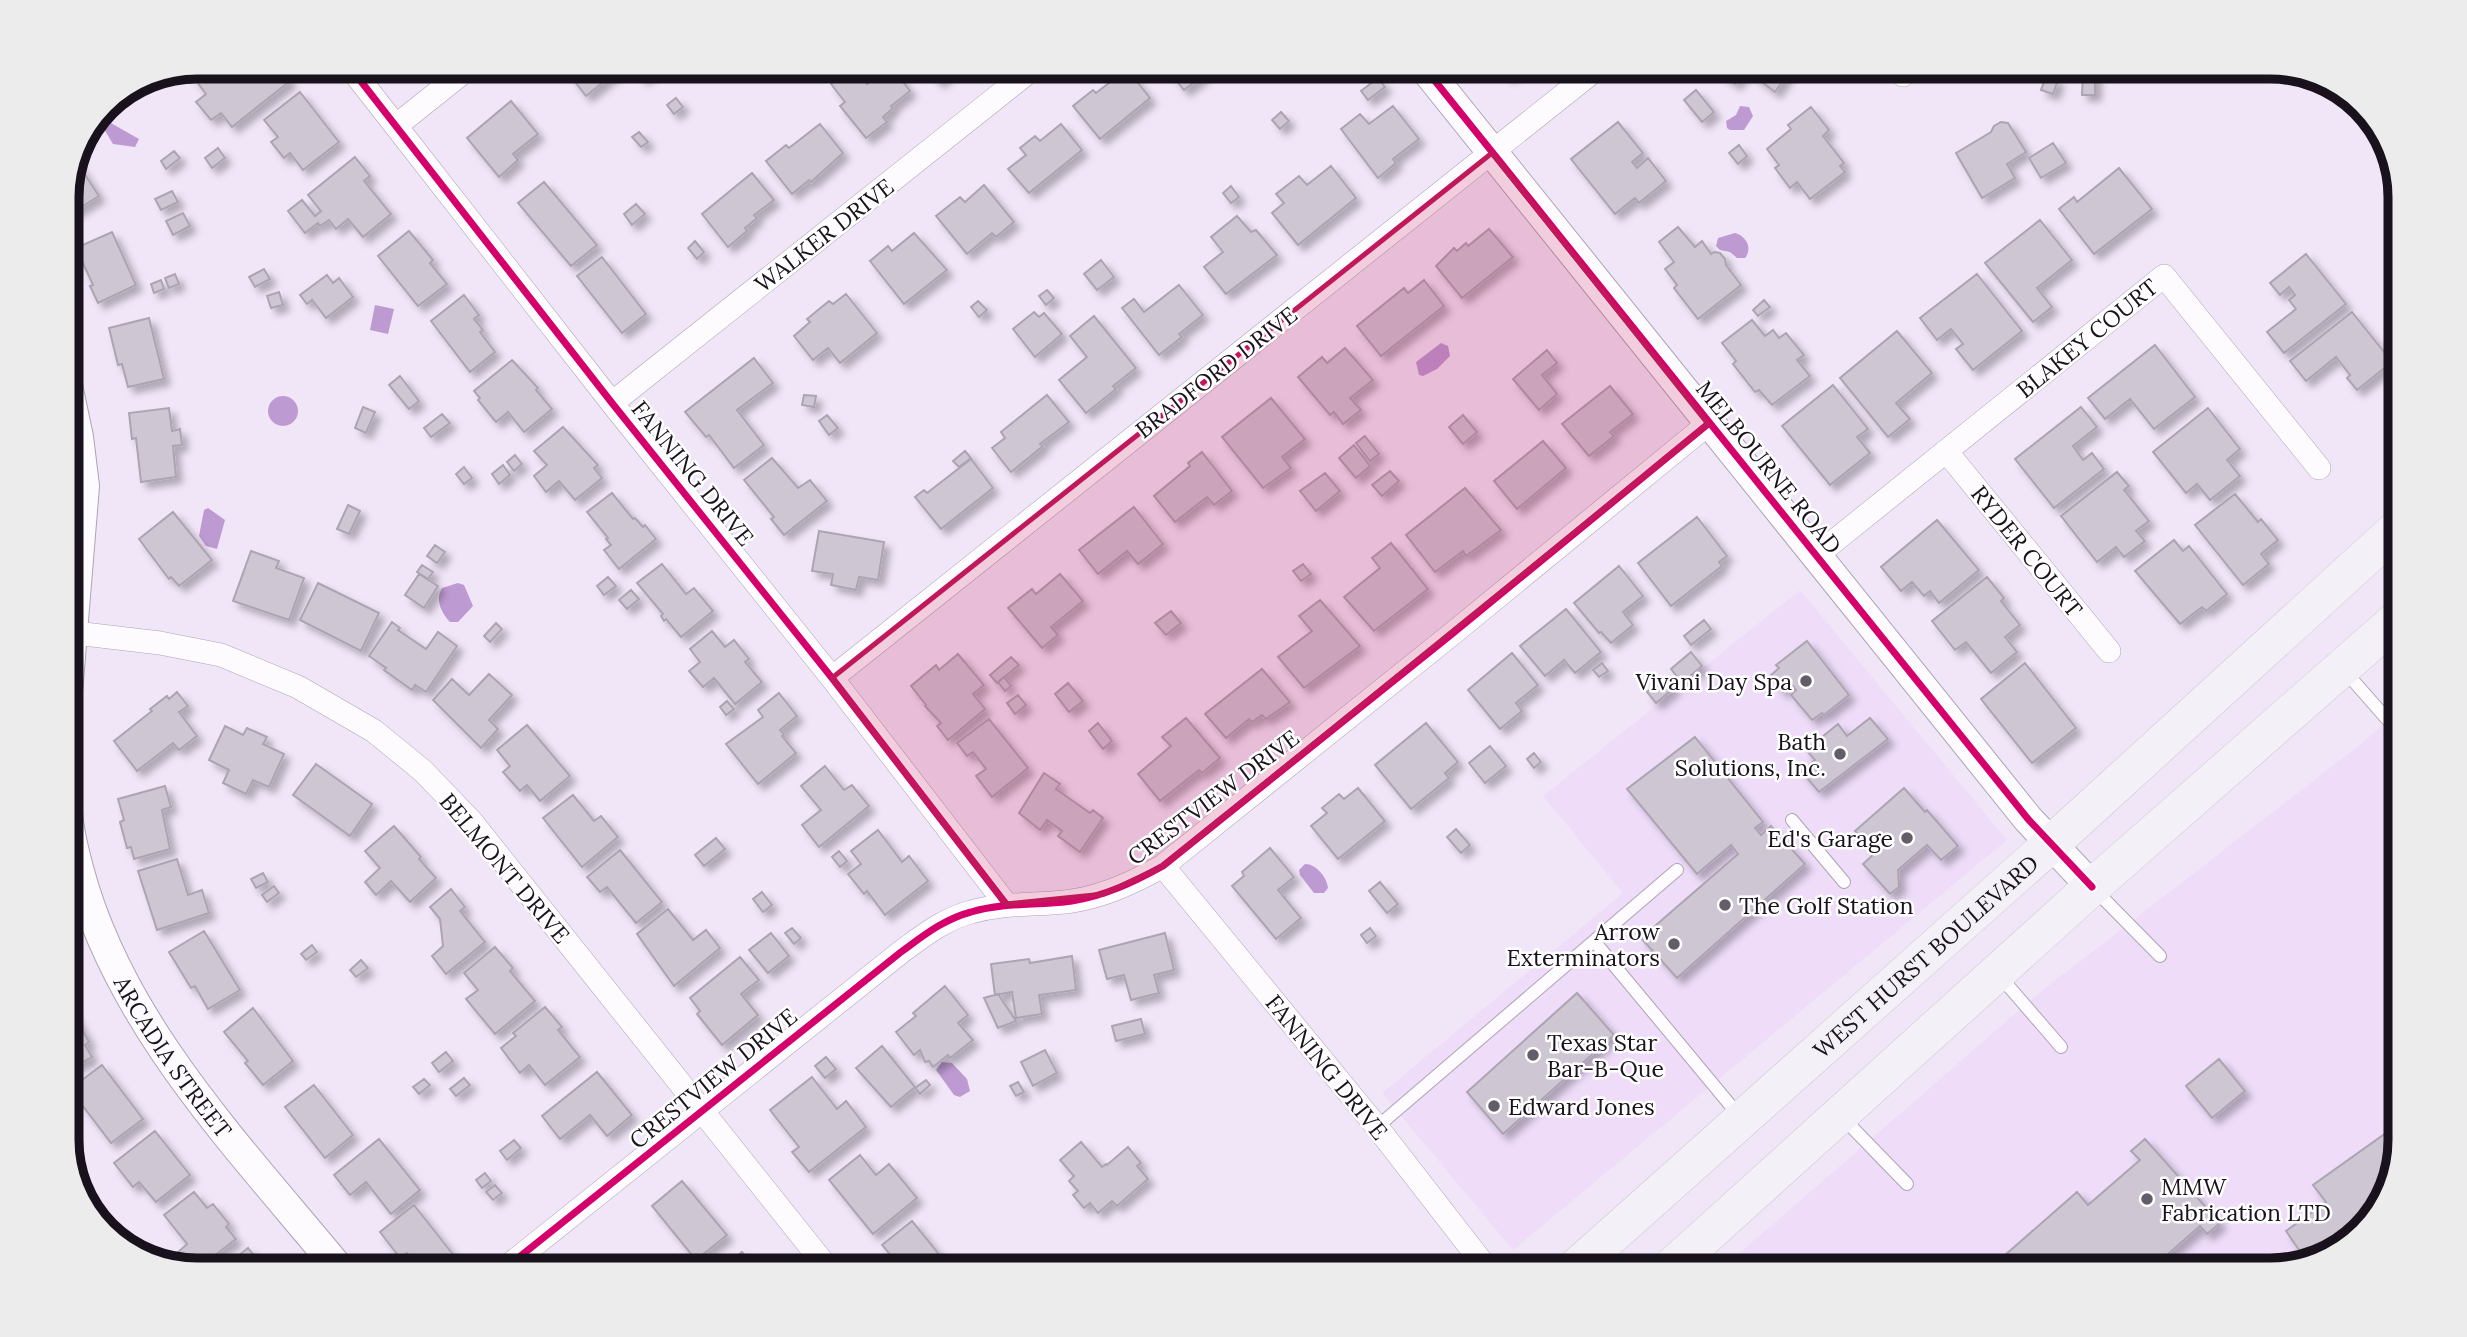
<svg xmlns="http://www.w3.org/2000/svg" width="2467" height="1337" font-family="Lora,serif">
<defs>
<filter id="shadow"><feDropShadow dx="6" dy="6" stdDeviation="3.5" flood-color="#0004"/></filter>
</defs>
<rect width="100%" height="100%" fill="#f1e6f8"/>
<path fill="#eedcf9" d="M1800 590 2007 840 1513 1250 1382 1093 1623 893 1543 796Z
M2400 710V1140L2387 1198 2342 1249 2271 1270H1720L2039 993 2366 740Z"/>
<path fill="#bd9ad2" d="M1740 106 1749 107 1753 116 1744 130H1730L1727 128 1726 121 1736 115Z
M109 122 139 139 135 147 113 144 104 129Z
M1735 233C1746 236 1753 248 1745 258H1737L1730 252 1720 250 1716 246 1718 238Z
M375 305 394 309 388 334 370 330Z
M1441 343 1448 346 1450 356 1437 369 1423 376 1419 375 1416 362Z
M268 411a15 15 0 1 1 30 0a15 15 0 1 1-30 0Z
M208 508 225 520 217 549 206 546 199 536 204 510Z
M458 583 464 585 473 606 458 622H450C441 612 435 600 442 588Z
M1305 864C1316 864 1327 877 1328 888L1324 893H1314L1300 875 1299 870Z
M942 1062 952 1063 967 1079 970 1091 960 1097 954 1095 936 1070Z"/>
<path fill="#cec6d3" stroke="#aca4b2" stroke-width="2" filter="url(#shadow)" d="M201 66H245L252 76 264 66H278L290 81 232 127 221 113 211 120 196 102 206 94 191 74Z
M563 66H623L586 96Z
M632 66H658L642 79Z
M853 66 867 84 891 66 910 91 891 106 893 108 883 117 887 122 866 138 840 106 845 102 831 84Z
M926 66H956L938 82Z
M1165 66H1199L1205 74 1184 90Z
M1500 66H1521L1508 77Z
M1793 66 1775 92 1746 70 1735 84 1711 67Z
M1127 69 1150 98 1100 139 1073 106 1093 90 1096 93Z
M2083 73H2095V95H2082Z
M2046 76 2058 80 2053 94 2041 90Z
M1378 78 1385 87 1368 100 1361 91Z
M1696 90 1714 112 1702 122 1684 100Z
M300 92 339 142 303 170 290 153 284 158 271 142 278 137 264 120Z
M676 98 683 107 674 114 667 105Z
M511 101 538 134 513 154 518 160 499 177 467 138Z
M1393 106 1419 139 1393 159 1396 163 1378 178 1341 129 1360 114 1369 124Z
M1811 107 1829 130 1823 136 1844 163 1840 166 1845 172 1810 199 1797 182 1790 188 1775 168 1779 165 1767 149 1791 129 1788 125Z
M1281 112 1289 121 1280 129 1272 120Z
M1618 122 1643 153 1632 162 1637 168 1648 158 1666 181 1639 203 1635 198 1615 214 1571 159Z
M2001 122 2008 123 2026 152 2007 164 2015 178 1982 198 1956 153 1991 132 1994 126Z
M820 124 843 153 811 182 809 180 792 194 766 161 786 145 789 148Z
M1061 124 1082 150 1029 193 1008 169 1026 155 1020 148 1035 136 1040 141Z
M639 132 648 142 641 147 632 137Z
M2053 143 2066 163 2041 178 2029 158Z
M1739 145 1747 156 1738 164 1729 153Z
M218 148 225 158 212 168 205 158Z
M174 151 180 158 166 169 161 161Z
M355 157 370 176 364 181 391 214 363 237 348 219 336 229 329 220 320 226 318 223 305 233 288 211 302 200 315 216 321 211 308 195Z
M78 164 99 196 67 216V189Z
M1331 166 1356 198 1298 245 1272 213 1284 203 1276 194 1299 176 1307 185Z
M2119 168 2152 209 2094 254 2059 209 2074 197 2077 202Z
M752 173 774 200 754 215 757 218 745 228 747 231 728 247 702 214Z
M544 182 597 245 571 266 518 203Z
M984 185 1014 222 996 237 992 233 967 254 936 216 960 197 965 202Z
M1231 186 1239 197 1231 203 1223 193Z
M172 191 178 202 161 210 155 199Z
M636 204 645 214 632 225 624 214Z
M183 213 190 226 173 235 166 221Z
M1237 216 1251 232 1256 230 1277 255 1226 294 1204 267 1223 252 1211 237Z
M2040 220 2072 260 2037 288 2052 307 2033 322 1985 263Z
M1678 227 1695 247 1702 241 1711 254 1714 252 1720 253 1725 259 1726 265 1741 285 1698 319 1674 288 1677 285 1665 269 1674 262 1659 242Z
M1489 229 1513 257 1462 298 1436 266 1454 248 1457 251 1466 243 1468 246Z
M409 231 433 260 430 263 447 284 418 306 378 256Z
M112 232 136 285 98 303 90 286 93 285 76 248Z
M914 233 947 270 904 304 870 261 888 246 892 251Z
M695 241 704 252 697 259 688 248Z
M2306 254 2346 304 2284 353 2267 332 2296 309 2289 300 2295 295 2289 287 2280 295 2270 283Z
M602 257 646 314 622 333 577 276Z
M1101 260 1114 277 1097 290 1084 274Z
M264 269 270 279 255 287 249 277Z
M175 274 179 284 169 288 165 278Z
M1977 274 2022 331 1973 370 1956 349 1963 344 1951 329 1937 340 1920 318Z
M327 275 333 283 339 278 353 297 326 318 312 300 307 304 300 295Z
M161 280 164 289 154 293 151 284Z
M1424 280 1444 306 1381 356 1357 326 1404 288 1408 293Z
M1179 285 1203 315 1179 334 1182 337 1159 355 1122 308 1134 299 1144 312Z
M1047 290 1054 298 1046 305 1039 296Z
M279 292 283 305 271 308 267 296Z
M846 294 877 333 840 363 828 348 813 360 794 336 810 322 807 319 829 301 833 304Z
M464 295 479 315 474 319 483 330 480 332 495 352 470 372 431 321Z
M1764 300 1770 307 1758 316 1753 310Z
M978 301 987 310 979 317 971 307Z
M1034 312 1039 317 1044 313 1062 334 1035 357 1013 329Z
M2352 312 2392 362 2357 390 2347 378 2350 375 2336 357 2306 381 2290 361Z
M1094 316 1136 368 1113 386 1116 389 1086 413 1059 380 1087 357 1070 336Z
M149 318 164 379 128 387 122 364 118 365 109 328Z
M1752 320 1765 336 1773 330 1779 338 1786 333 1804 355 1797 360 1810 376 1772 405 1759 390 1755 392 1733 364 1736 361 1722 343Z
M1897 331 1932 373 1896 403 1910 419 1888 437 1840 378Z
M2155 345 2195 397 2154 429 2130 399 2105 419 2088 398Z
M1345 348 1373 380 1350 398 1361 410 1343 424 1334 412 1330 415 1298 377 1322 357 1327 363Z
M1547 350 1557 363 1542 375 1557 394 1539 410 1513 379Z
M754 358 773 383 737 410 764 445 734 468 709 435 706 437 685 412Z
M512 360 538 388 536 390 552 409 524 432 508 412 496 422 478 400 480 398 474 391Z
M400 376 419 401 409 409 389 385Z
M1833 385 1868 429 1857 437 1870 453 1830 485 1782 426Z
M1610 386 1633 414 1610 432 1614 436 1589 456 1562 424Z
M804 395 816 396 814 407 802 405Z
M1047 395 1069 422 1040 444 1043 446 1011 472 992 448 1005 438 1001 432Z
M1271 398 1305 439 1282 457 1291 468 1263 488 1222 437Z
M363 407 375 412 366 433 355 428Z
M2081 407 2097 427 2073 446 2083 460 2092 453 2104 469 2054 508 2015 459Z
M169 408 172 431 180 429 182 445 173 446 176 477 141 482 136 438 132 439 129 413Z
M2208 408 2240 449 2227 460 2240 476 2210 500 2197 484 2186 493 2153 452Z
M442 414 450 423 431 437 424 428Z
M827 415 838 428 829 435 819 421Z
M1463 415 1477 432 1463 444 1449 427Z
M563 427 598 465 594 468 602 478 575 500 559 481 546 492 534 476 547 465 534 451Z
M1365 436 1379 454 1370 461 1356 443Z
M1543 441 1566 468 1517 509 1494 481Z
M1354 445 1370 466 1356 478 1339 458Z
M965 451 971 458 959 467 953 461Z
M1202 452 1232 491 1214 505 1207 497 1175 522 1154 496 1190 466 1188 463Z
M515 455 522 464 514 471 507 462Z
M772 458 798 488 810 480 827 501 784 535 771 519 774 517 744 480Z
M971 459 993 488 941 529 915 497 924 490 927 493Z
M503 465 510 475 499 484 492 474Z
M464 467 472 478 464 484 456 474Z
M1390 471 1399 481 1382 496 1372 485Z
M2117 472 2129 486 2124 490 2149 521 2136 531 2145 541 2124 557 2116 547 2097 562 2061 516Z
M1325 473 1340 491 1316 511 1300 491Z
M1465 488 1501 530 1466 556 1463 551 1435 572 1406 535Z
M612 493 633 519 635 518 643 527 645 525 656 539 619 569 604 550 611 545 606 539 608 538 587 512Z
M2235 494 2258 522 2261 519 2278 540 2261 554 2269 564 2243 585 2195 525Z
M348 505 360 511 349 534 337 529Z
M1134 507 1163 544 1138 564 1127 551 1098 574 1079 550Z
M173 512 212 560 179 586 171 577 169 579 139 539Z
M1697 517 1727 556 1719 562 1722 566 1671 606 1638 563Z
M1937 520 1979 570 1939 603 1930 591 1924 596 1912 582 1901 591 1881 567Z
M819 531 884 542 878 580 859 577 856 590 831 585 833 574 812 571Z
M2174 540 2183 551 2189 546 2227 594 2206 611 2202 607 2180 624 2135 571Z
M1391 543 1428 589 1374 631 1344 597 1380 568 1372 558Z
M435 545 445 552 437 563 427 556Z
M251 551 279 561 276 568 304 578 289 620 233 601Z
M662 564 686 594 694 588 713 611 681 637 666 619 664 621 661 616 663 614 637 583Z
M1303 564 1311 574 1301 581 1293 571Z
M422 565 433 572 428 579 417 572Z
M1619 566 1643 596 1623 612 1633 625 1611 643 1601 632 1599 633 1574 603Z
M419 574 438 586 424 608 405 595Z
M1060 574 1083 601 1051 627 1058 635 1042 648 1008 608 1032 589 1036 594Z
M608 577 616 586 604 595 597 586Z
M1987 577 2004 598 2001 601 2020 625 2005 637 2017 652 1991 673 1966 642 1955 650 1932 621Z
M318 583 379 613 361 651 300 620Z
M631 590 639 599 627 609 619 600Z
M1320 600 1360 646 1304 688 1278 657 1312 631 1299 616Z
M1566 609 1601 652 1575 673 1564 660 1545 676 1520 646Z
M1171 611 1181 623 1166 635 1155 623Z
M1704 620 1711 629 1691 645 1684 636Z
M392 622 400 628 398 630 426 649 438 632 457 646 426 692 415 685 412 690 384 670 386 668 369 656Z
M496 623 502 629 490 642 484 636Z
M712 631 725 647 734 640 749 659 745 662 762 682 735 704 714 678 703 687 689 671 700 662 690 649Z
M1807 641 1849 695 1824 715 1822 713 1812 720 1791 695 1796 690 1792 685 1783 692 1770 676 1779 668 1776 665Z
M1691 652 1702 666 1682 683 1671 669Z
M1512 653 1538 685 1516 703 1522 711 1500 729 1468 690Z
M958 654 984 685 973 694 985 709 948 740 937 726 941 723 925 706 926 705 911 686 936 665 939 670Z
M1011 657 1019 665 997 683 990 675Z
M1602 663 1608 671 1599 677 1593 670Z
M2025 663 2076 728 2032 763 1981 699Z
M1262 669 1290 702 1266 719 1262 715 1252 722 1249 719 1226 738 1205 714Z
M489 674 512 695 489 720 498 729 481 748 433 700 452 679 469 695Z
M1004 677 1011 686 1005 691 998 682Z
M1666 677 1674 688 1656 703 1647 692Z
M1068 683 1083 701 1069 712 1055 694Z
M177 692 188 706 179 712 197 736 179 750 173 743 137 771 114 741 152 711 150 709 167 696 169 699Z
M779 693 797 716 780 730 784 734 782 736 796 753 758 784 726 744 763 717 758 710Z
M1018 695 1026 705 1015 714 1007 703Z
M727 701 734 709 726 715 720 707Z
M1186 718 1220 758 1202 773 1199 770 1160 801 1138 774 1171 746 1162 737Z
M1870 718 1888 739 1819 792 1801 771 1815 760 1806 750 1838 724 1847 736Z
M989 719 1028 768 992 797 976 776 986 769 973 752 967 756 957 743Z
M1098 723 1112 741 1103 749 1089 731Z
M1426 723 1458 762 1445 773 1449 778 1411 809 1375 765Z
M527 725 570 776 540 801 527 785 520 791 503 772 510 766 497 750Z
M225 726 243 735 247 728 267 737 263 744 284 754 269 787 253 780 246 794 223 783 229 770 209 760Z
M1695 737 1763 822 1755 828 1761 835 1771 826 1805 864 1677 978 1641 938 1738 854 1731 845 1697 874 1627 789Z
M1490 746 1506 766 1485 783 1469 763Z
M1534 753 1541 762 1534 768 1527 759Z
M316 764 372 804 350 836 293 795Z
M825 766 844 790 852 785 869 806 819 847 802 825 821 810 801 786Z
M1044 773 1060 784 1056 789 1090 813 1093 810 1103 818 1080 852 1058 836 1062 831 1047 820 1040 830 1019 813Z
M165 786 171 807 162 810 170 849 134 859 131 847 127 848 120 822 124 820 118 799Z
M1358 788 1385 821 1338 859 1311 826 1327 813 1322 808 1339 794 1344 799Z
M1904 788 1925 812 1927 810 1958 846 1941 860 1927 845 1898 870 1899 887 1890 894 1863 864 1875 853 1855 831Z
M573 795 594 821 601 816 618 837 582 867 543 818Z
M394 826 421 857 419 859 436 878 410 902 391 881 376 895 365 882 380 868 365 851Z
M1456 829 1470 845 1461 853 1447 837Z
M878 830 902 862 909 856 928 881 885 915 867 891 864 894 848 874 861 864 851 851Z
M716 838 725 849 704 866 695 855Z
M1270 848 1294 877 1278 890 1301 918 1276 939 1232 886 1244 876 1242 872Z
M620 850 662 902 636 923 607 887 600 892 587 877Z
M839 851 847 861 840 867 832 857Z
M177 859 188 895 202 890 209 913 157 930 138 871Z
M263 873 268 882 256 888 251 879Z
M1380 882 1398 904 1387 913 1369 891Z
M274 886 279 893 267 902 262 895Z
M451 889 465 907 460 911 485 942 446 974 432 956 443 946 440 919 430 907Z
M762 892 772 905 763 912 753 899Z
M668 909 693 940 706 930 720 948 674 986 637 934Z
M792 928 801 938 794 944 785 933Z
M1370 928 1376 936 1367 943 1361 935Z
M204 931 240 990 208 1009 195 986 191 988 169 952Z
M771 933 789 956 768 973 749 950Z
M1165 933 1174 970 1154 975 1159 993 1131 1000 1124 975 1107 979 1099 950Z
M312 945 317 952 306 960 301 954Z
M495 947 513 968 510 971 535 1001 495 1034 466 999 478 990 464 973Z
M1072 956 1076 990 1039 995 1042 1014 1016 1018 1012 992 995 995 991 964 1029 959 1030 963Z
M740 957 759 980 741 994 758 1015 722 1045 697 1014 700 1011 690 998Z
M361 960 368 968 356 977 350 970Z
M945 986 968 1015 958 1023 973 1040 950 1058 948 1055 933 1067 929 1061 925 1062 920 1050 914 1055 896 1032 916 1016 913 1013Z
M1577 993 1614 1035 1503 1134 1467 1092Z
M998 994 1016 1021 998 1028 984 998Z
M67 1002 89 1042 85 1045 92 1057 67 1071Z
M545 1007 562 1027 558 1030 580 1057 545 1085 529 1065 520 1073 501 1048 516 1036 513 1033Z
M253 1008 293 1061 263 1085 245 1063 248 1061 224 1032Z
M1141 1019 1145 1034 1116 1041 1112 1026Z
M882 1046 915 1087 891 1107 856 1068Z
M1045 1050 1057 1073 1033 1086 1021 1062Z
M446 1052 453 1061 439 1072 432 1063Z
M826 1057 836 1069 825 1078 815 1066Z
M2219 1059 2245 1091 2212 1118 2186 1086Z
M102 1065 143 1119 111 1143 70 1089Z
M597 1072 632 1115 607 1136 590 1115 560 1139 542 1116Z
M812 1077 837 1109 846 1101 866 1127 809 1172 792 1152 799 1147 770 1110Z
M464 1078 470 1085 456 1096 450 1089Z
M424 1079 430 1085 419 1094 413 1087Z
M926 1080 930 1085 920 1094 915 1088Z
M1018 1082 1024 1092 1016 1096 1010 1086Z
M314 1085 353 1135 325 1158 285 1107Z
M2400 1123V1140L2387 1198 2342 1249 2306 1260 2286 1231 2326 1202 2313 1185Z
M155 1131 190 1175 156 1202 139 1182 133 1187 114 1163Z
M379 1139 420 1190 391 1214 366 1182 350 1195 334 1175Z
M2145 1139 2220 1223 2207 1234 2200 1226 2150 1270H1988L2077 1192 2088 1205 2140 1160 2131 1151Z
M514 1140 521 1148 507 1160 500 1151Z
M1081 1142 1102 1167 1106 1164 1107 1165 1128 1147 1141 1163 1137 1166 1148 1179 1117 1206 1112 1201 1098 1213 1090 1203 1084 1208 1073 1195 1078 1191 1069 1181 1074 1176 1060 1160Z
M860 1155 876 1175 889 1164 917 1198 873 1234 829 1180Z
M485 1173 491 1181 482 1188 476 1180Z
M682 1181 727 1235 696 1260 652 1206Z
M495 1185 502 1193 493 1200 486 1192Z
M194 1192 207 1208 213 1204 229 1224 226 1227 236 1239 196 1270 187 1268 176 1254 187 1244 164 1215Z
M414 1205 455 1257 439 1270H421L407 1253 400 1258 380 1232Z
M912 1221 952 1270H903L882 1245Z
M248 1248 266 1270H226L224 1267Z
M742 1252 757 1270H719Z"/>
<g fill="none" stroke-linecap="round" stroke-linejoin="round">
<g stroke="#aca4b2" stroke-width="14">
<path id="service" d="M2383 638 2400 657
M2343 669 2400 734
M1792 820 1844 882
M2095 890 2160 956
M1594 941 1677 870
M1998 974 2061 1047
M1841 1116 1907 1184
M1377 1127 1594 941 1741 1118"/>
</g>
<g stroke="#aca4b2" stroke-width="24">
<path id="minor" d="M349 66 612 403 832 678 1006 904
M1894 66 1903 75
M397 125 471 66
M612 403 1036 66
M1946 451 2109 651
M1817 555 2164 276 2319 468
M67 632 160 643 221 655 298 687 374 731 423 771 471 821 829 1270
M832 678 1600 66
M1163 866 1377 1127 1488 1270
M503 1270 901 952C923 936 944 919 971 912 1006 902 1037 906 1072 901 1105 896 1134 882 1163 866L1452 634 1708 424"/>
</g>
<g stroke="#aca4b2" stroke-width="32">
<g id="tertiary">
<path d="M1423 66 2028 819 2092 887"/>
<path d="M67 385 78 437 84 486 67 693"/>
<path id="s1" d="M67 811C68 831 73 849 78 868 119 1025 240 1148 340 1270"/>
</g>
</g>
<g stroke="#ccc7cf" stroke-width="38">
<g id="primary">
<path id="s2" d="M1573 1270 2051 844 2400 526"/>
<path d="M1668 1270 2092 887 2400 617"/>
</g>
</g>
<use href="#service" stroke="#fdfbfe" stroke-width="12"/>
<use href="#minor" stroke="#fdfbfe" stroke-width="23"/>
<use href="#tertiary" stroke="#fdfbfe" stroke-width="30"/>
<use href="#primary" stroke="#f4f0f7" stroke-width="37"/>
<g stroke="#fff" stroke-width="11">
<path id="cycleway" d="M349 66 612 403 832 678 1006 904
M1423 66 2028 819 2092 887
M503 1270 901 952C923 936 944 919 971 912 1006 902 1037 906 1072 901 1105 896 1134 882 1163 866L1452 634 1708 424"/>
</g>
<use href="#cycleway" stroke="#d6006c" stroke-width="7"/>
</g>
<path fill="#c2185b" fill-opacity="0.2" stroke="#c2185b" stroke-width="5" stroke-linejoin="round" d="M1492 153 1708 424 1163 866 1104 894 1006 904 832 678Z"/>
<g fill="#655c6a" stroke="#fff" stroke-width="2.5">
<circle cx="1806" cy="681" r="7"/>
<circle cx="1840" cy="754" r="7"/>
<circle cx="1907" cy="838" r="7"/>
<circle cx="1725" cy="905" r="7"/>
<circle cx="1674" cy="944" r="7"/>
<circle cx="1533" cy="1055" r="7"/>
<circle cx="1494" cy="1106" r="7"/>
<circle cx="2147" cy="1199" r="7"/>
</g>
<g text-anchor="middle" dominant-baseline="central" stroke-width="5" stroke-linejoin="round" paint-order="stroke">
<g font-size="23" fill="#19121d" stroke="#fff">
<text transform="translate(824 235) rotate(-38)">WALKER DRIVE</text>
<text transform="translate(2087 338) rotate(-39)">BLAKEY COURT</text>
<text transform="translate(1216 372) rotate(-38)">BRADFORD DRIVE</text>
<text transform="translate(1769 467) rotate(51)">MELBOURNE ROAD</text>
<text transform="translate(693 473) rotate(51)">FANNING DRIVE</text>
<text transform="translate(2027 551) rotate(51)">RYDER COURT</text>
<text transform="translate(1213 797) rotate(-37)">CRESTVIEW DRIVE</text>
<text transform="translate(505 868) rotate(50)">BELMONT DRIVE</text>
<text stroke="none"><textPath href="#s2" startOffset="472">WEST HURST BOULEVARD</textPath></text>
<text stroke="none"><textPath href="#s1" startOffset="271">ARCADIA STREET</textPath></text>
<text transform="translate(1327 1067) rotate(51)">FANNING DRIVE</text>
<text transform="translate(713 1078) rotate(-39)">CRESTVIEW DRIVE</text>
</g>
<g font-size="23" fill="#19121d" stroke="#fff" text-anchor="end">
<text x="1792" y="681">Vivani Day Spa</text>
<text x="1826" y="741">Bath<tspan x="1826" dy="26">Solutions, Inc.</tspan></text>
<text x="1893" y="838">Ed's Garage</text>
<text x="1739" y="905" text-anchor="start">The Golf Station</text>
<text x="1660" y="931">Arrow<tspan x="1660" dy="26">Exterminators</tspan></text>
<text x="1547" y="1042" text-anchor="start">Texas Star<tspan x="1547" dy="26">Bar-B-Que</tspan></text>
<text x="1508" y="1106" text-anchor="start">Edward Jones</text>
<text x="2161" y="1186" text-anchor="start">MMW<tspan x="2161" dy="26">Fabrication LTD</tspan></text>
</g>
</g>
<path d="M0 0H2467V1337H0ZM197 79H2270A118 118 0 0 1 2388 197V1140A118 118 0 0 1 2270 1258H197A118 118 0 0 1 79 1140V197A118 118 0 0 1 197 79Z" fill="#edeced" fill-rule="evenodd"/>
<path fill="none" stroke="#19121d" stroke-width="9" d="M197 79H2270A118 118 0 0 1 2388 197V1140A118 118 0 0 1 2270 1258H197A118 118 0 0 1 79 1140V197A118 118 0 0 1 197 79Z"/>
</svg>
